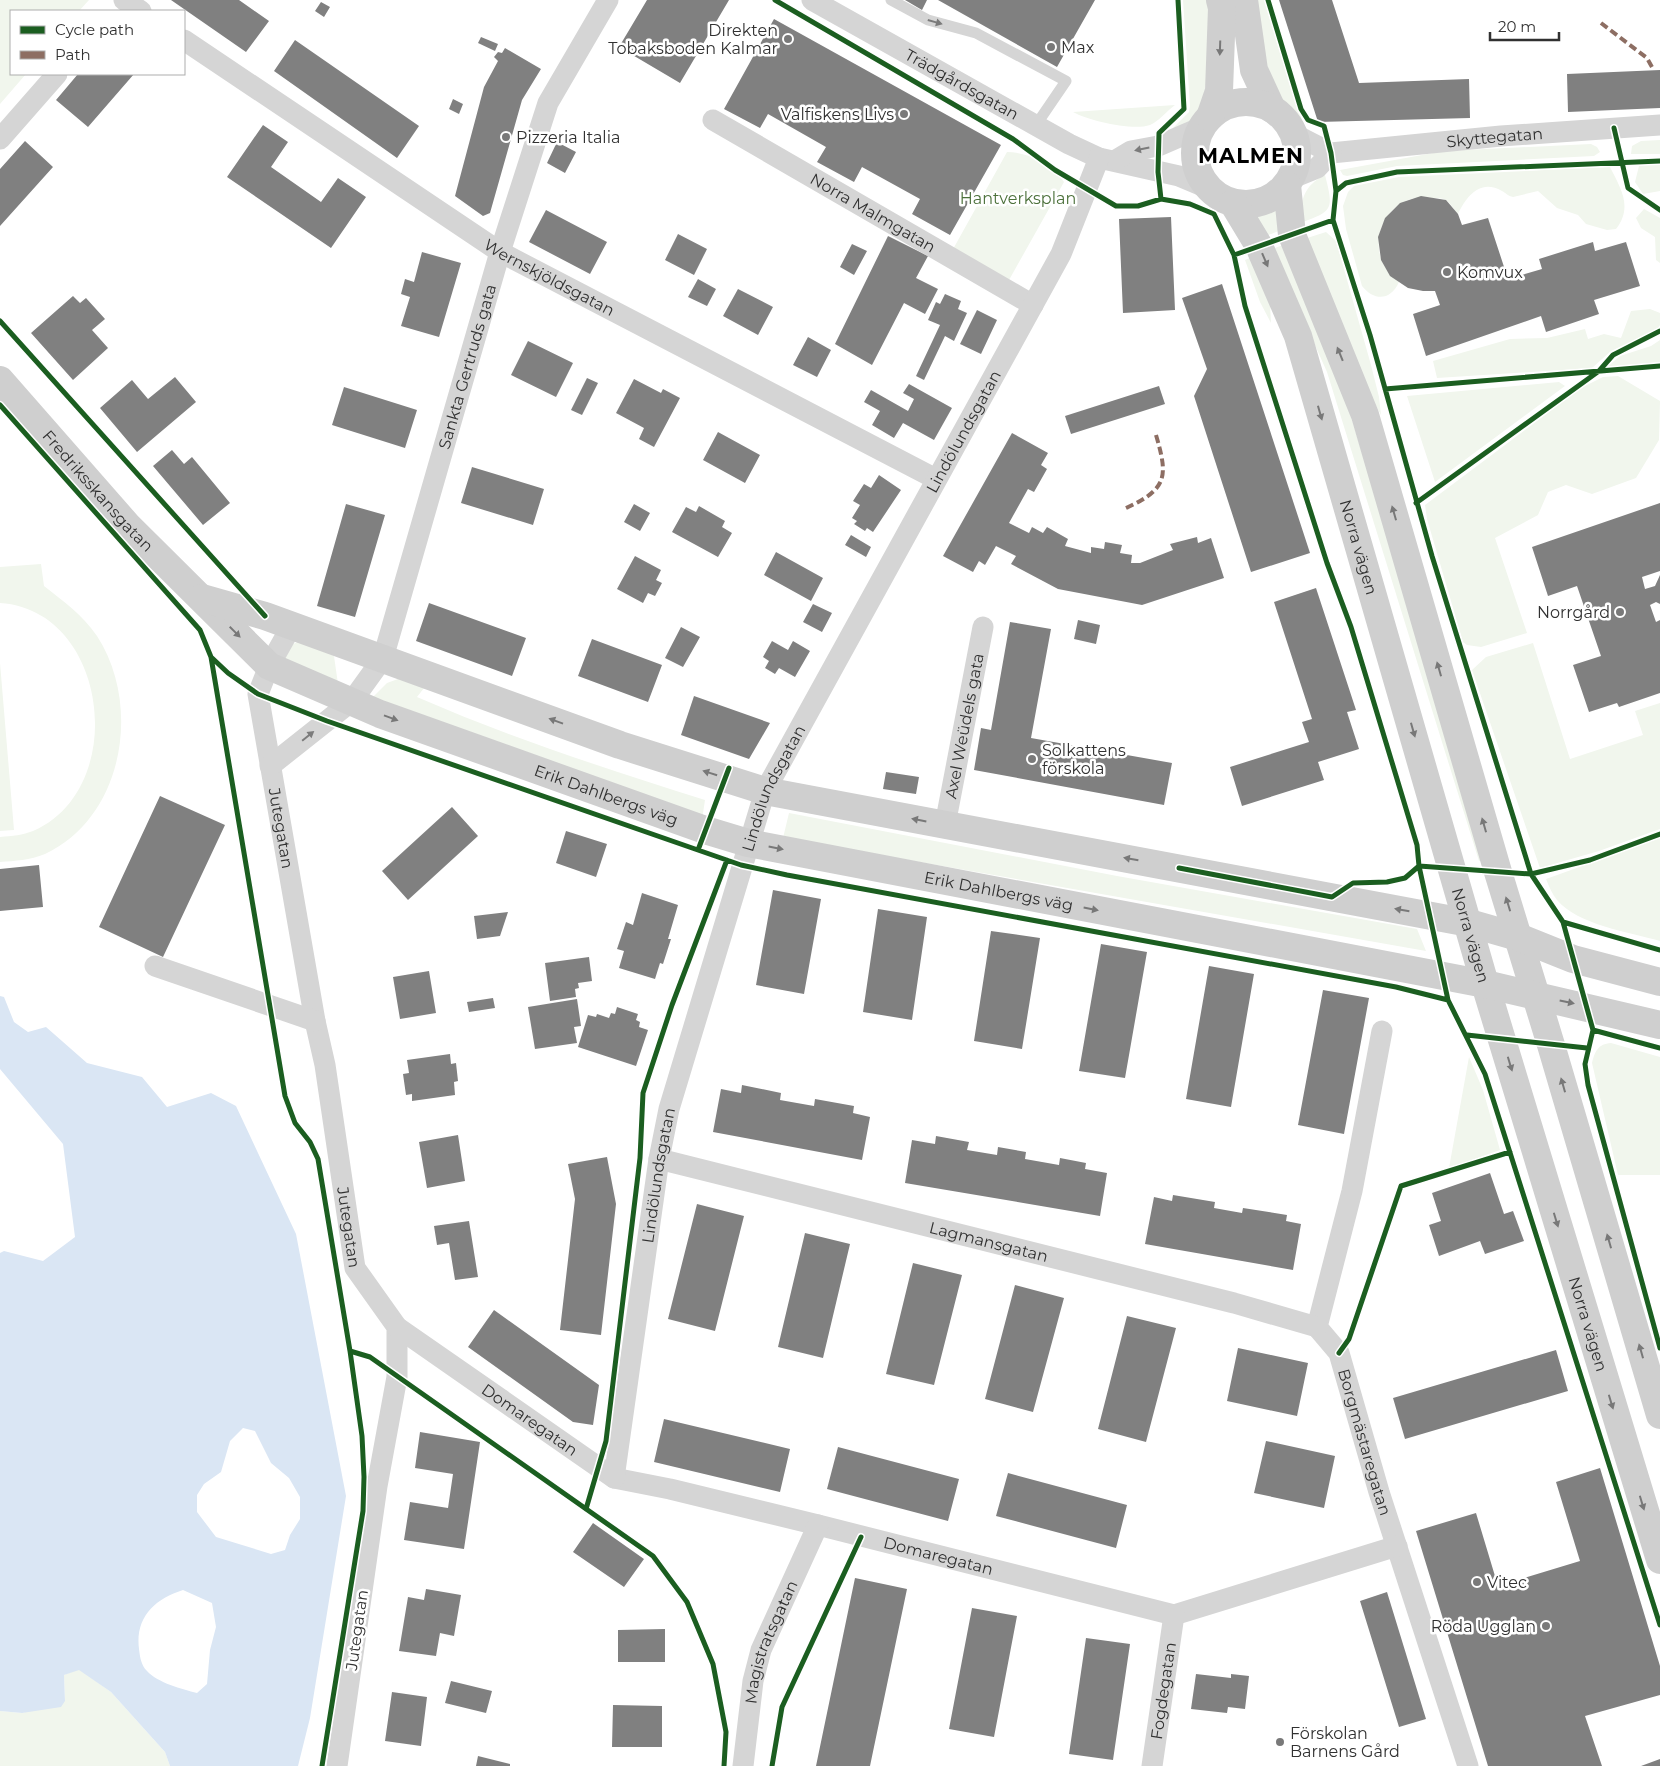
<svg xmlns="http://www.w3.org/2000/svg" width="1660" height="1766" font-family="Montserrat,sans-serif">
<rect width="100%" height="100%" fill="#fff"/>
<path fill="#f1f6ed" d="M0 0H89L79 11H11V74H26L0 104Z
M1183 0H1208L1211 59 1201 110 1185 127 1173 128 1189 112 1190 106Z
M1255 0H1265L1302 120C1296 119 1294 115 1290 111 1263 78 1262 41 1255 0Z
M1175 105C1168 110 1158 122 1150 125 1133 131 1089 121 1073 112Z
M1660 140V154H1631L1632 146 1641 141Z
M1591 144 1597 147 1600 152 1594 156 1397 166 1347 176 1343 175 1340 170 1444 151Z
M1007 152C1027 152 1053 164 1064 182L1009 280 952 251Z
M1660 164V191L1643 194 1635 182 1639 166Z
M1610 167C1621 189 1633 207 1616 229L1607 230 1586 224 1578 215 1557 208 1538 191 1513 197C1508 196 1506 193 1502 191 1480 178 1466 197 1458 214 1454 210 1450 202 1445 200 1442 198 1437 198 1433 198 1384 189 1358 253 1399 282 1391 300 1375 302 1362 286L1346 229 1343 206 1348 192 1354 186 1399 177Z
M1325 175C1334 210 1333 211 1300 223 1301 200 1303 186 1325 175Z
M1277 209 1281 230 1266 236 1257 216Z
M1644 209 1660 218V263L1656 260 1655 237 1641 228 1636 218Z
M1326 232 1336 241 1342 262 1371 365 1379 397 1381 415 1352 363 1304 239Z
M1286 244 1347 404 1487 861H1479L1327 372 1272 249Z
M1254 256 1270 304 1271 323 1260 302 1245 260Z
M1650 309 1660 313V325L1657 330 1611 351 1592 368 1437 378 1433 361 1510 339 1547 338 1585 329 1588 339 1604 334 1621 338 1631 311Z
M1660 340V362L1607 367 1620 356 1651 346Z
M1618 376 1660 401 1659 440 1636 478 1592 494 1566 485 1548 492 1538 515 1495 538 1527 633 1481 647 1467 645 1463 642 1427 519 1425 505 1581 388 1603 377Z
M1559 382 1565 386 1435 482 1407 396Z
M41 564 44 586C64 602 82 614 97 636 142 705 124 817 45 854 30 860 15 861 0 862V837C12 836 23 835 33 831 130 789 109 610 0 603V567Z
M302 640 334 656 339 691 278 663 291 645Z
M1533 643 1570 759 1643 735 1635 711 1660 703V829L1599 851 1540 868 1472 670 1486 657Z
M0 663 14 830 0 831Z
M406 676 428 683 417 697C511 738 607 769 705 800L702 820 367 703 387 683Z
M789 813 1117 876 1417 929 1426 951 783 838Z
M1660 838V941C1629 932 1578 925 1557 900 1552 894 1549 886 1546 879Z
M1611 1043 1660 1057V1175H1618L1592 1063C1595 1051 1598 1044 1611 1043Z
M1469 1057 1483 1090 1500 1150 1449 1168Z
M79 1669 111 1692 165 1752 170 1766H0V1711L22 1713 65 1701 64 1675Z"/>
<path fill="#dae6f4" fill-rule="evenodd" d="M0 996 4 997 14 1022 28 1032 46 1027 87 1063 142 1077 167 1107 211 1093 236 1106 296 1234 346 1496 310 1718 298 1766H170L165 1752 111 1692 79 1670 64 1675 65 1701 61 1707 22 1713 0 1711V1253L4 1251 43 1261 75 1237 63 1144 0 1069ZM243 1428 255 1431 271 1463 289 1478 300 1497V1519L290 1535 285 1550 271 1554 216 1537 197 1512V1495L204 1484 221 1472 230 1441ZM183 1590 212 1603 216 1627 210 1650 207 1684 197 1693C182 1689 158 1683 147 1671 141 1665 140 1657 139 1649 135 1618 154 1599 183 1590Z"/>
<path fill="#808080" d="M171 0H239L269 21 246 52Z
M647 0H729L680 83 619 47Z
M905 0H927L922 10Z
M938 0H1095L1057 67Z
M1279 0H1332L1359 83 1469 79 1470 118 1318 122Z
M321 2 330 7 324 17 315 11Z
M774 19 1001 145 950 235 912 214 920 199 862 167 854 182 817 162 826 147 768 114 760 128 724 109Z
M481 37 498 44 495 51 478 43Z
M295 40 419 126 397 158 274 71Z
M505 48 541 69 522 100 490 213 483 216 455 196 484 87 498 61 494 57 498 52 502 53Z
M1660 70V108L1568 112 1567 74Z
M78 74H134L88 127 56 100Z
M453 99 463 104 459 114 449 109Z
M263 125 288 142 271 167 321 202 338 178 366 197 331 248 227 177Z
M25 141 53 167 0 226V169Z
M557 142 576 152 565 173 547 163Z
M1421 196 1446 200 1458 214 1462 225 1488 218 1508 279 1542 269 1539 259 1593 242 1595 251 1626 242 1640 286 1594 300 1599 314 1546 332 1541 316 1426 356 1413 314 1440 305 1435 291H1423L1408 288 1390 276 1381 260 1378 237 1385 218 1400 203Z
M546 210 607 242 590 274 529 242Z
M1171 217 1175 310 1123 313 1119 219Z
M678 234 707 249 694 275 665 260Z
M888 236 928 256 916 278 938 289 925 314 904 303 872 365 835 344Z
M852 244 867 251 854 275 840 267Z
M422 252 461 263 439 337 401 326 410 297 401 294 405 279 414 282Z
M698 279 716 289 707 306 688 297Z
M1222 284 1310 553 1251 572 1194 396 1207 369 1182 298Z
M738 289 773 307 758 335 723 316Z
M945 294 961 301 958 309 967 313 954 341 945 336 924 380 916 376 940 325 928 320 936 302 940 304Z
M73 296 80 303 86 298 105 319 92 330 108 348 73 380 31 333Z
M977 310 997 320 981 354 960 344Z
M808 337 831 350 817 377 793 365Z
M528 341 573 363 556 397 511 375Z
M175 377 196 402 137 452 100 408 132 380 148 399Z
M587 378 598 383 582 415 571 410Z
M634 379 661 393 663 389 680 398 654 447 639 439 644 428 616 413Z
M909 384 952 408 934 440 903 423 894 438 872 425 880 411 864 402 871 390 908 411 914 399 903 393Z
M1159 386 1165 404 1071 434 1065 416Z
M344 387 417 410 405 448 332 425Z
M718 432 760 455 745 483 703 460Z
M1012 433 1048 453 1041 465 1047 469 1034 492 1028 489 1009 523 1029 533 1032 527 1043 533 1047 527 1068 539 1065 546 1091 553V547L1104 549 1105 542 1122 545 1120 553 1132 555 1131 563H1140L1173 550 1170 544 1197 537 1198 543 1211 538 1224 578 1142 605 1058 589 1011 564 1016 556 996 546 985 565 979 561 973 572 943 556Z
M172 450 184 464 192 457 230 503 203 525 153 466Z
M472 467 544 489 533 525 461 503Z
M879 475 901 490 873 532 867 528 865 531 854 524 857 521 852 518 860 505 853 501 864 484 871 488Z
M1660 503V571L1642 577 1645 589 1655 586 1660 575V604L1656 602 1650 605 1656 622 1660 620V693L1619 707 1617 703 1589 712 1573 665 1601 656 1577 586 1548 596 1532 547Z
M346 504 385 515 355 617 317 606Z
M634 504 650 513 640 531 624 522Z
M699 506 725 521 722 527 732 533 718 557 672 532 686 507 696 512Z
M851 535 871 547 866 557 845 545Z
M776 552 823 578 811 601 764 575Z
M635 556 661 570 656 580 662 583 655 596 648 593 643 603 617 589Z
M1316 588 1356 710 1347 712 1359 749 1318 762 1324 780 1242 806 1230 767 1309 742 1302 722 1312 719 1274 602Z
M429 603 526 638 512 676 416 641Z
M813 604 832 613 822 632 803 622Z
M1078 620 1100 625 1096 644 1074 639Z
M1010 622 1051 629 1031 738 1172 763 1164 805 974 770 981 728 991 730Z
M681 627 700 637 683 667 665 658Z
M592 639 662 665 648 702 578 676Z
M772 641 788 650 793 641 810 651 795 677 779 668 775 674 765 668 769 661 763 657Z
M694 696 770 723 749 759 681 735Z
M886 772 919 777 916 794 883 789Z
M160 796 225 825 163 957 99 927Z
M452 807 478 836 408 900 382 871Z
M566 831 607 844 596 877 556 863Z
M39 865 43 907 0 911V869Z
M773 890 821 899 804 994 756 985Z
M642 893 678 905 668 939H671L663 964 660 963 655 979 619 968 624 951 617 949 626 922 633 925Z
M878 909 927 917 912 1020 863 1012Z
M508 912 500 936 477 939 474 916Z
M991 931 1040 938 1022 1049 974 1041Z
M1101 944 1147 952 1125 1078 1079 1071Z
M589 957 592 981 578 983 579 988 575 989 576 997 550 1001 545 963Z
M1209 966 1254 974 1231 1107 1186 1099Z
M429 971 436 1013 400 1019 393 977Z
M1323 990 1369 998 1344 1134 1298 1125Z
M493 998 495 1008 469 1012 467 1002Z
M577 999 581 1026 574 1027 577 1043 535 1049 528 1007Z
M617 1007 638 1014 636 1020 640 1022 639 1027 648 1030 636 1066 578 1047 588 1015 596 1017 597 1014 609 1018 611 1013 615 1014Z
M450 1054 451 1064 456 1063 458 1081 454 1082 455 1095 412 1101V1094L406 1095 403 1074 409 1073 407 1060Z
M742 1085 781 1093 780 1100 814 1106 815 1099 854 1106 853 1113 870 1117 862 1160 713 1132 721 1089 741 1093Z
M458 1135 465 1181 427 1188 419 1142Z
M936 1136 969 1142 967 1150 997 1155 998 1147 1026 1152 1025 1159 1059 1165 1060 1158 1086 1163 1085 1169 1107 1173 1100 1216 905 1183 912 1140 935 1144Z
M607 1157 616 1204 601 1335 560 1330 575 1199 568 1164Z
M1490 1173 1504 1214 1513 1211 1524 1241 1485 1254 1480 1241 1439 1256 1429 1225 1441 1221 1432 1193Z
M1173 1195 1215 1202 1214 1208 1242 1213 1243 1208 1287 1215 1286 1221 1301 1224 1293 1270 1145 1244 1154 1197 1172 1201Z
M697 1204 744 1216 715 1331 668 1319Z
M469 1221 478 1277 455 1280 449 1243 437 1245 434 1226Z
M805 1233 850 1244 823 1358 778 1347Z
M913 1263 962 1275 934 1385 886 1374Z
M1015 1285 1064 1298 1033 1412 985 1399Z
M494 1310 599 1385 593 1425 573 1422 468 1347Z
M1127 1316 1176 1328 1146 1442 1098 1429Z
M1238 1348 1308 1363 1297 1416 1227 1401Z
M1556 1350 1568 1391 1405 1439 1393 1398Z
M664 1419 790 1449 780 1492 654 1462Z
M420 1432 480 1442 464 1549 404 1540 410 1502 448 1508 453 1474 415 1468Z
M1266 1441 1335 1456 1324 1508 1254 1493Z
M838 1447 959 1479 948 1521 827 1489Z
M1600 1468 1660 1666V1695L1585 1716 1602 1766H1488L1416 1531 1476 1513 1498 1586 1580 1561 1556 1482Z
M1008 1473 1127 1505 1116 1548 996 1516Z
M593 1523 644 1559 624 1587 573 1552Z
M855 1578 907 1589 870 1766H816Z
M426 1589 461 1595 454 1636 440 1633 436 1656 399 1651 408 1597 424 1600Z
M1387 1592 1426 1719 1399 1727 1360 1601Z
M972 1608 1017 1616 994 1737 949 1729Z
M665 1629V1662H618V1630Z
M1086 1638 1130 1644 1113 1760 1069 1754Z
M1196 1674 1231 1678V1674L1249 1676 1245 1709 1228 1707 1227 1713 1191 1709Z
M451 1681 492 1691 486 1713 445 1703Z
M392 1692 427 1697 421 1746 385 1741Z
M613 1705 662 1706V1747H612Z
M478 1756 510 1764V1766H476Z
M1660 1759V1766H1641Z"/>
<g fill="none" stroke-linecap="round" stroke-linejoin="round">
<path stroke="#d5d5d5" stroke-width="11" d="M891 0 928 20 976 33 1066 81 1036 125"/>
<g stroke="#d5d5d5" stroke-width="21">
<path d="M124 0 141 11"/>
<path id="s1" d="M812 0 1069 144 1099 158 1179 176 1210 189"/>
<path id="s2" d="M184 40 500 252 936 479"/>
<path id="s3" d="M713 120 1033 305"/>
<path id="s4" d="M1294 134 1331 153 1501 136 1660 125"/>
<path d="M0 139 57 74"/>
<path d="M1116 160 1131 151 1158 146 1202 127"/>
<path d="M1290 179 1317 168 1331 153"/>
<path id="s5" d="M291 627 269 666 258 694 315 1021 325 1065 355 1268 397 1327V1377L377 1486 337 1766"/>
<path id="s6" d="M270 766 352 701 383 658 500 252 548 103 608 0"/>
<path id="s7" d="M945 825 983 627"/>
<path d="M155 966 315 1021"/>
<path id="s8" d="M1382 1031 1352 1191 1317 1327 1339 1353 1379 1492 1468 1766"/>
<path id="s9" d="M659 1159 1234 1303 1317 1327"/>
<path id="s10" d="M397 1327 614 1478 670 1489 818 1525 1174 1615 1397 1546"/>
<path id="s11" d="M614 1478 659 1159 669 1109 765 791 1061 254 1099 158"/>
<path id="s12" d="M743 1766 753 1681 761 1650 818 1525"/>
<path id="s13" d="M1152 1766 1174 1615"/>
</g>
<g stroke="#cfcfcf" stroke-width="28">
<path d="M1244 0 1254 70 1272 109"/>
<circle cx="1246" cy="153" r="51"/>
<path d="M1210 117 1219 91 1222 8 1220 0"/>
<path d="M1287 185 1292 235 1365 415 1498 872 1551 1045 1660 1415"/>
<path id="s14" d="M1233 203 1259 246 1298 336 1485 984 1660 1560"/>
<path id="s15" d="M0 380 128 526 269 666 380 714 705 830 748 843 1485 984 1660 1025"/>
<path d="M202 598 265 616 620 745 765 791 1469 923 1518 937 1573 959 1660 982"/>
</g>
<path stroke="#8d6e63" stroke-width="4" stroke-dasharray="8 4" stroke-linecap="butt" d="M1601 23 1647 58 1652 67
M1126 508C1168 489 1168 476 1156 435"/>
<g stroke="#fff" stroke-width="8">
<path id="cycleway" d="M775 0 1013 139 1055 170 1116 206H1138L1161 199 1190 204 1214 214 1234 255 1245 306 1327 563 1351 627 1417 845 1419 866 1448 1000 1485 1074 1660 1625
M1268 0 1301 109 1308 120 1324 126 1331 153 1336 191 1333 220 1370 335 1432 556 1531 874 1563 922 1593 1030 1585 1064 1588 1085 1660 1348
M1614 128 1628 188 1660 210
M1336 191 1346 183 1397 172 1660 161
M1161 199 1158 172 1159 133 1184 109 1178 0
M1234 255 1333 220
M0 321 265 616
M1385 389 1660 366
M0 405 200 630 211 657 228 673 258 694 327 721 741 865 787 875 1396 987 1448 1000
M1416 503 1599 371 1613 355 1660 331
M211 657 285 1096 295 1123 310 1142 318 1159 350 1351 362 1436 364 1477 363 1511 322 1766
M698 850 729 768
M1179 868 1332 897 1353 883 1387 882 1405 878 1419 866 1531 874 1590 860 1660 834
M1563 922 1660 950
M1593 1030 1660 1048
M1467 1035 1587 1048
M350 1351 370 1357 653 1556 687 1602 713 1664 726 1732 724 1766
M1339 1353 1349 1339 1401 1186 1510 1152
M586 1509 606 1441 640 1158 643 1093 672 1005 727 860
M772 1766 782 1707 861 1537"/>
</g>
<use href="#cycleway" stroke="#1b5e20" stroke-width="5"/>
</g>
<defs><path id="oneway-solid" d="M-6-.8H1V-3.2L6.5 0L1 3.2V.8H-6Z" transform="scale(1.25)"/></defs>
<g fill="#7b7b7b">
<use href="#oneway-solid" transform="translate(935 22) rotate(16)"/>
<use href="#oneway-solid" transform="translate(1142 149) rotate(168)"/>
<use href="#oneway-solid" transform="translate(308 736) rotate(-39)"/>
</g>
<g fill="#787878">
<use href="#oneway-solid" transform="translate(1220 48) rotate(92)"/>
<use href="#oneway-solid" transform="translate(1265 260) rotate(67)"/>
<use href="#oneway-solid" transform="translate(1340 354) rotate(-112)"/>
<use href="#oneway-solid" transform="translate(1320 413) rotate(74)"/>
<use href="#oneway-solid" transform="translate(1394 513) rotate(-106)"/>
<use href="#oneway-solid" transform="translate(235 632) rotate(45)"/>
<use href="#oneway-solid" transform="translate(1439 669) rotate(-106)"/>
<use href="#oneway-solid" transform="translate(391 718) rotate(20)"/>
<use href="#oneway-solid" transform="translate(556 721) rotate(-160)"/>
<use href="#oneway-solid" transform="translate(1413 730) rotate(74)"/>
<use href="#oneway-solid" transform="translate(710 773) rotate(-162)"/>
<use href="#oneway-solid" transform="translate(919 820) rotate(-169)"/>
<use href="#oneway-solid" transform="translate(1484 825) rotate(-106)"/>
<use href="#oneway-solid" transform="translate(776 848) rotate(11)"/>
<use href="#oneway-solid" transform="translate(1131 859) rotate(-170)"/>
<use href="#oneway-solid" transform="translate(1508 904) rotate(-107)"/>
<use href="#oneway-solid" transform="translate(1091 909) rotate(11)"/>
<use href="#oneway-solid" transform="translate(1402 910) rotate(-170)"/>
<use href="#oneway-solid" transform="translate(1567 1002) rotate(12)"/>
<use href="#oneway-solid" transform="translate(1510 1064) rotate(73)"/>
<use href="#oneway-solid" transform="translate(1563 1085) rotate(-106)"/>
<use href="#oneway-solid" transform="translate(1556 1220) rotate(73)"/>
<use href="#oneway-solid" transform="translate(1609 1241) rotate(-106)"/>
<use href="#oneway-solid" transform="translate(1641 1351) rotate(-106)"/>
<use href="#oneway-solid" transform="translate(1611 1402) rotate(73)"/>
<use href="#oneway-solid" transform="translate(1642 1503) rotate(73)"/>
</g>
<g fill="#797979" stroke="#fff" stroke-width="2">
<circle cx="788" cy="39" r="5"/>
<circle cx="1051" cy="47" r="5"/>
<circle cx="904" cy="114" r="5"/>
<circle cx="506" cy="137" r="5"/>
<circle cx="1447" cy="272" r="5"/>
<circle cx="1620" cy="612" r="5"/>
<circle cx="1032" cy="759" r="5"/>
<circle cx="1477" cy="1582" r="5"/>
<circle cx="1546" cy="1626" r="5"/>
<circle cx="1280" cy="1742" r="5"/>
</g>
<g text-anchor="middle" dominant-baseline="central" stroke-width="5" stroke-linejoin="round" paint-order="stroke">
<g font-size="16" fill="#313131" stroke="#fff" text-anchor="start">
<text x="778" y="30" text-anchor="end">Direkten<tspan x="778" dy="18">Tobaksboden Kalmar</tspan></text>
<text x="1061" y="47">Max</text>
<text x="894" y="114" text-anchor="end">Valfiskens Livs</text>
<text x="516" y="137">Pizzeria Italia</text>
<text x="1457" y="272">Komvux</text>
<text x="1610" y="612" text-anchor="end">Norrgård</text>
<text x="1042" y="750">Solkattens<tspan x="1042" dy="18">förskola</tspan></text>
<text x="1487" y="1582">Vitec</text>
<text x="1536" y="1626" text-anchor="end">Röda Ugglan</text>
<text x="1290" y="1733">Förskolan<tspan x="1290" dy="18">Barnens Gård</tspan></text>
</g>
<g font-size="16" fill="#313131" stroke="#fff">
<text stroke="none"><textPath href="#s1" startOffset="172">Trädgårdsgatan</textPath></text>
<text stroke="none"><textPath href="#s4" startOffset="206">Skyttegatan</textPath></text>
<text stroke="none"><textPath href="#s3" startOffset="185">Norra Malmgatan</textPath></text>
<text stroke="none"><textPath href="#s2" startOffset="436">Wernskjöldsgatan</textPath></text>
<text stroke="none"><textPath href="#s6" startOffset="461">Sankta Gertruds gata</textPath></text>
<text stroke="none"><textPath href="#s11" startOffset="1116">Lindölundsgatan</textPath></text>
<text stroke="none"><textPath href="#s15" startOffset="148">Fredriksskansgatan</textPath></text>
<text stroke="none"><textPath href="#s14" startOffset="368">Norra vägen</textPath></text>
<text stroke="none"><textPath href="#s7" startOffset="101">Axel Weüdels gata</textPath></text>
<text stroke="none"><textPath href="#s11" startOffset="711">Lindölundsgatan</textPath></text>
<text stroke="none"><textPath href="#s15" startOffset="754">Erik Dahlbergs väg</textPath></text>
<text stroke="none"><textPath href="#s5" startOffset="211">Jutegatan</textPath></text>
<text stroke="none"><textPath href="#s15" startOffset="1159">Erik Dahlbergs väg</textPath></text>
<text stroke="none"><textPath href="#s14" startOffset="772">Norra vägen</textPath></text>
<text stroke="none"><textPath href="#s11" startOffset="306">Lindölundsgatan</textPath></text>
<text stroke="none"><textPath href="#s5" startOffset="616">Jutegatan</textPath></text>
<text stroke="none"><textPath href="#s9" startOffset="340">Lagmansgatan</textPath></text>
<text stroke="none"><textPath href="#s14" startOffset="1178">Norra vägen</textPath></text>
<text stroke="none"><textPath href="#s10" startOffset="162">Domaregatan</textPath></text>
<text stroke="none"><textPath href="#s8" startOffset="430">Borgmästaregatan</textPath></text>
<text stroke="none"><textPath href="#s10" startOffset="598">Domaregatan</textPath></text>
<text transform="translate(357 1630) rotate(-82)">Jutegatan</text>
<text stroke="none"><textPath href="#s12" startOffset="128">Magistratsgatan</textPath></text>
<text stroke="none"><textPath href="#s13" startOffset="76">Fogdegatan</textPath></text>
</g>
<g font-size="16" fill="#4c713b" stroke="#fff">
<text x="1018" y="198">Hantverksplan</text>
</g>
<g font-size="21" font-weight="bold" letter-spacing="1" fill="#000" stroke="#fff">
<text x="1251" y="155">MALMEN</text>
</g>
</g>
<rect x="10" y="10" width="175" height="65" fill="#ffffff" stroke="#adadad"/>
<rect x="20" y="26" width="25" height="8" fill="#1b5e20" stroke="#adadad"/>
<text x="55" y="35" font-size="15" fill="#313131">Cycle path</text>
<rect x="20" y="51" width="25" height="8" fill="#8d6e63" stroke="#adadad"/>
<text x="55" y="60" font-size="15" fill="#313131">Path</text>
<path d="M1490 32v8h69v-8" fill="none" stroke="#313131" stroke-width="2.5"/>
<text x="1498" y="32" font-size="15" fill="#313131" stroke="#ffffff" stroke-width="4" paint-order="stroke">20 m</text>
</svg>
